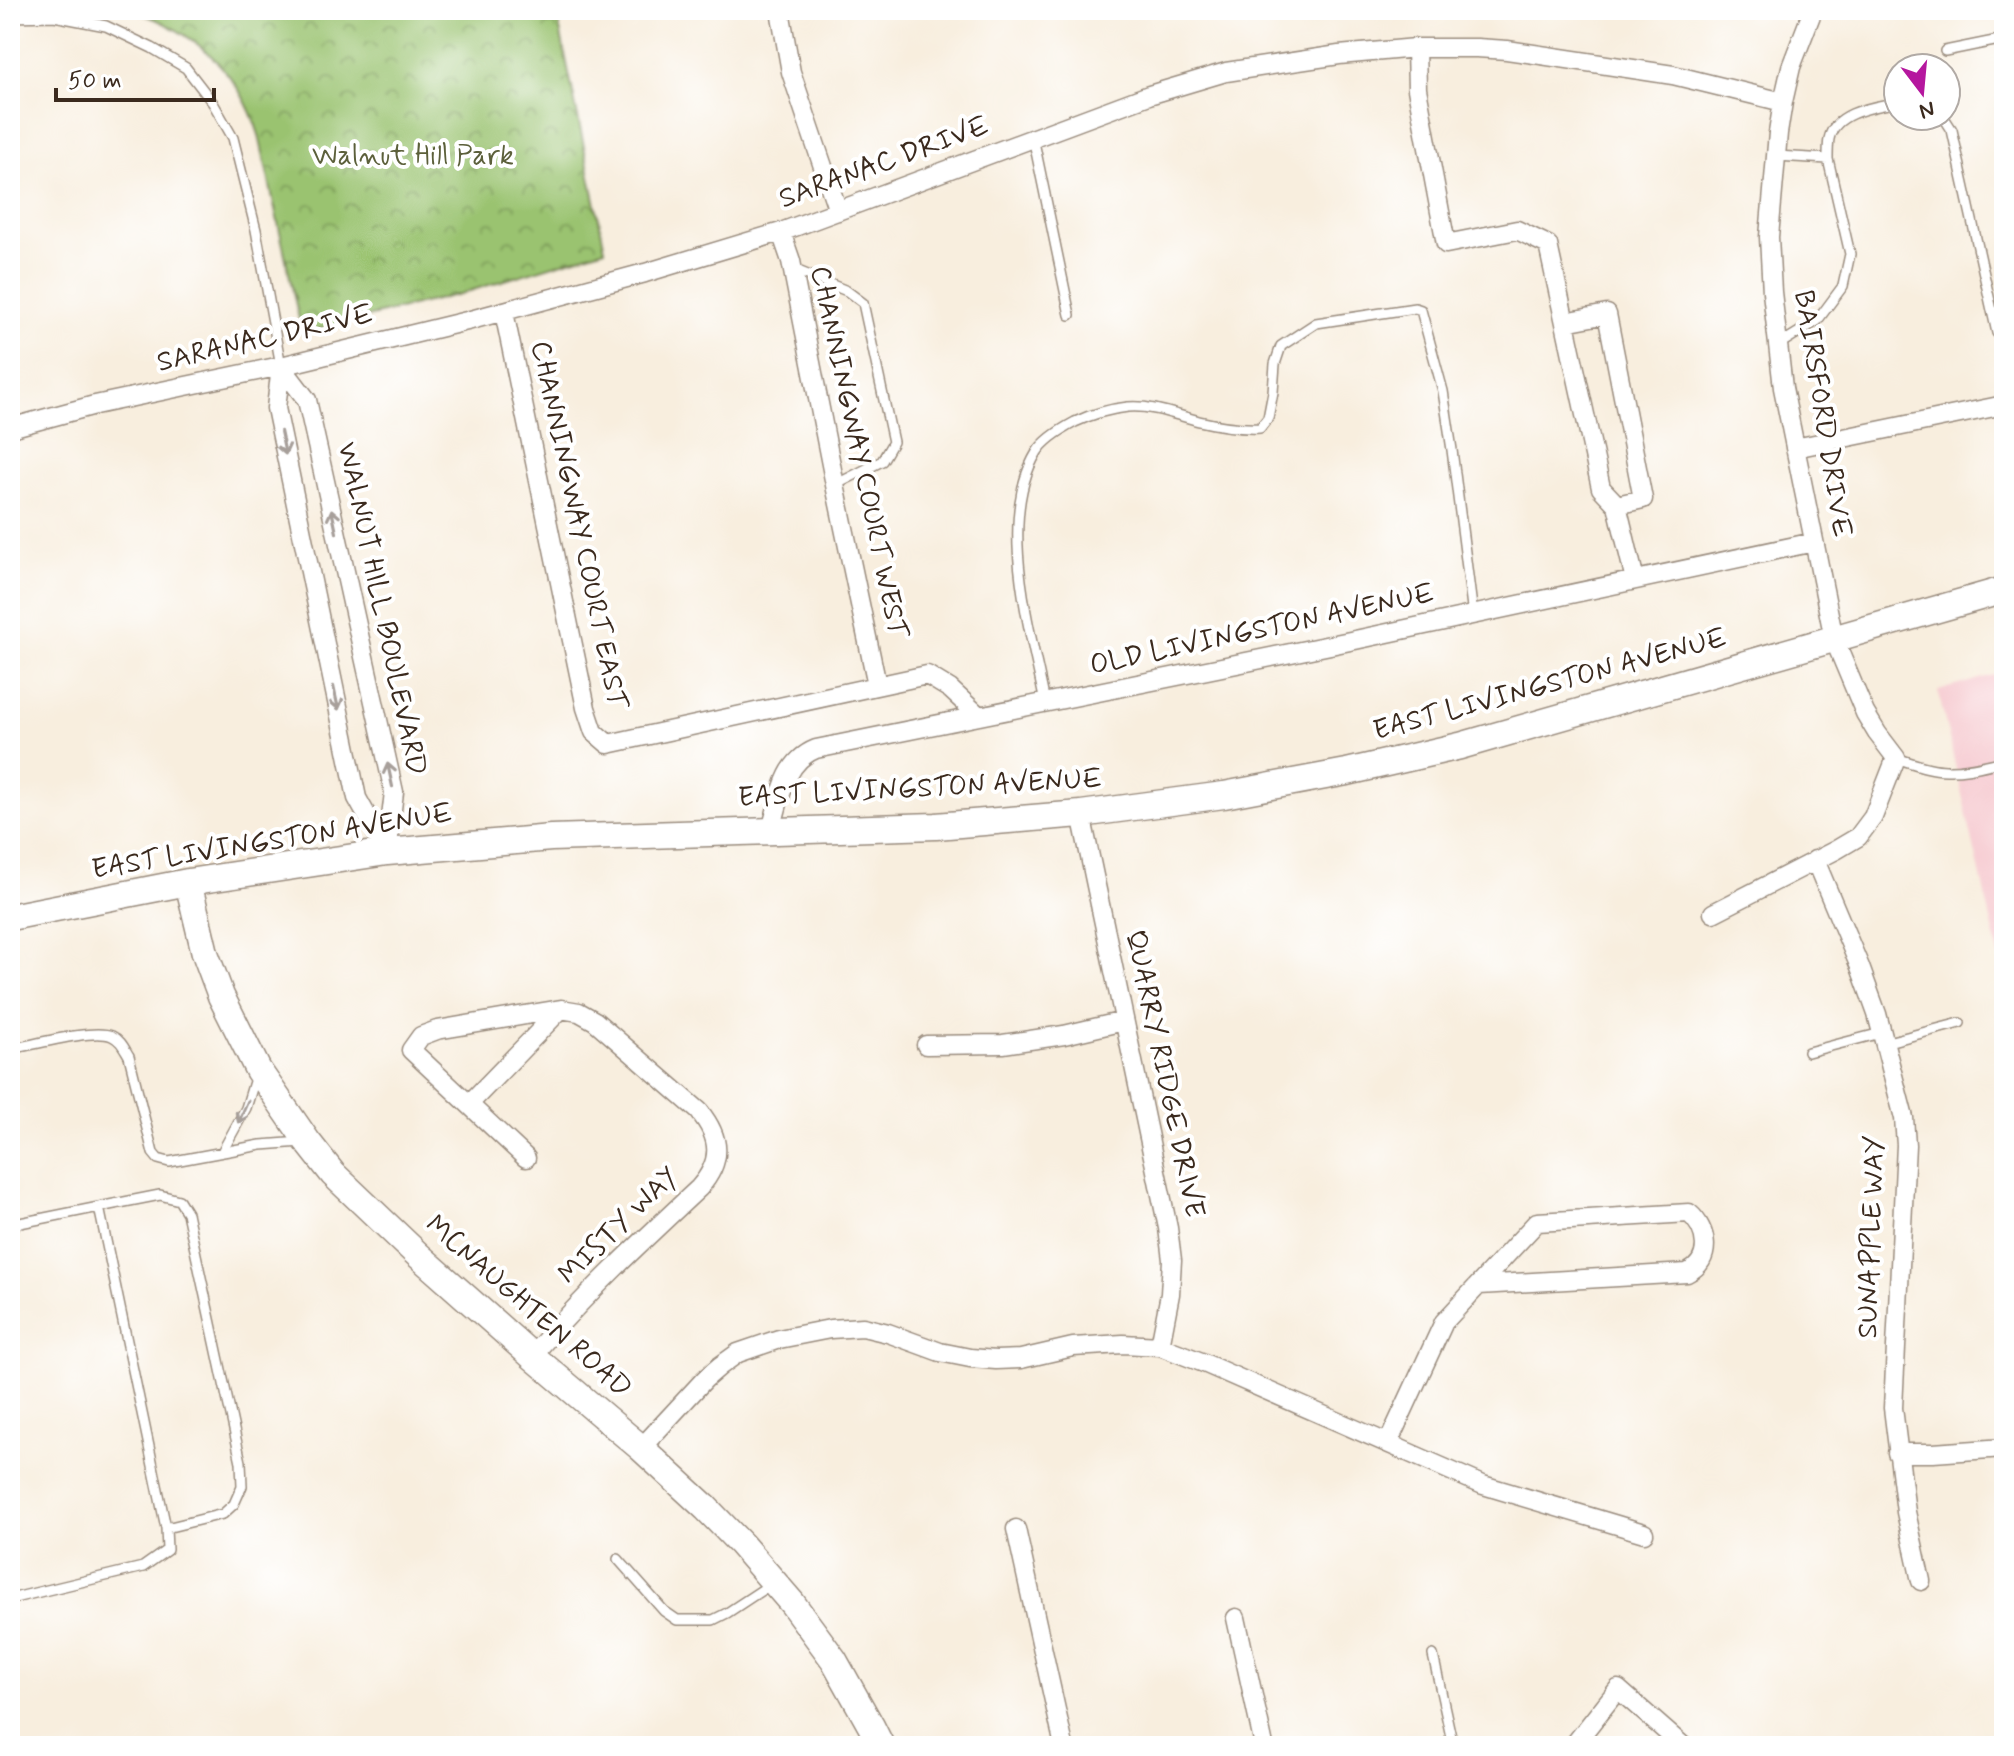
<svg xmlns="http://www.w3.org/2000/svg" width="2014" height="1756" font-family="Mynerve,sans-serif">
<defs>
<pattern id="park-crowns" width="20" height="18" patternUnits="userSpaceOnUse" patternTransform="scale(2)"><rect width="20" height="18" fill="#9ac370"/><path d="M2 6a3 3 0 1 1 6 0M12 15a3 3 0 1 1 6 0" fill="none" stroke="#7f9f5b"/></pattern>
</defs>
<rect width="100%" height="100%" fill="#fff"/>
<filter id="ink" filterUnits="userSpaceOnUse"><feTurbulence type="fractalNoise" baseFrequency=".0125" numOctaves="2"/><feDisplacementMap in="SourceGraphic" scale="16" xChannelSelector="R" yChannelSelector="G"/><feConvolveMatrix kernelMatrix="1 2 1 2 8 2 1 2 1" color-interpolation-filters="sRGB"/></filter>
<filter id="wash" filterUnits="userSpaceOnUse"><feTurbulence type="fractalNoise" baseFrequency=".006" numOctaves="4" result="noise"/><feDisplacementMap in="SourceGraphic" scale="32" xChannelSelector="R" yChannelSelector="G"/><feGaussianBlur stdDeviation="1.8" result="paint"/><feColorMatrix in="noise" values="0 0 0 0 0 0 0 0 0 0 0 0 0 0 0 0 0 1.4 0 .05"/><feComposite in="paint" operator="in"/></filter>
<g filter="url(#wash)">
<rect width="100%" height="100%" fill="#f8eede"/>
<path fill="#f7cfd4" d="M2004 672V976L1938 691Z"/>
<path fill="url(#park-crowns)" stroke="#6a7647" stroke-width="2" d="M132 10H556L605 249 460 294 302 333 259 135C239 70 195 31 132 10Z"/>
</g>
<g filter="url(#ink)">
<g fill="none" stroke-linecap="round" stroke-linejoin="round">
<g stroke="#9a8c7e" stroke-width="12">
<path id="lane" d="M10 17 54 16 106 26 152 48 186 68 213 103 233 138 256 230 281 366
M1945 51 2004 39
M1943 116 1952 130 1997 333
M1033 137 1070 315
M1776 156 1828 159 1850 254 1843 286 1817 321 1778 345
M1828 159C1828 152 1828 145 1829 139 1835 111 1875 107 1898 102
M793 269 847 291 863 303 893 442 882 461 835 485
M1045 703C1031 631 996 519 1037 452 1045 439 1062 429 1075 422 1092 414 1109 409 1128 407 1152 405 1176 415 1199 421 1220 426 1239 429 1260 428L1268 418 1273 392 1275 364 1281 346 1316 323 1415 308 1421 310 1443 391 1452 450 1473 615
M1896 758C1912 763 1929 770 1946 770 1966 771 1985 765 2004 761
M1884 1043 1960 1023
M10 1049C33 1045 93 1028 112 1036 121 1040 124 1048 129 1056L153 1153 158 1159 169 1162 261 1145 302 1142
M1808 1052 1881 1033
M222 1152 246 1108 256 1075
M99 1207 160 1195 179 1200 187 1213 241 1462 242 1486 234 1504 223 1514 166 1528
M10 1225 99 1207 166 1528 167 1550 143 1567 10 1599
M618 1559 664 1611 677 1620H713L727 1613 771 1584
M1433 1655 1453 1746"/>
</g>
<g stroke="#9a8c7e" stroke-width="21">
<path id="street" d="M780 10 791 72 838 211
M1416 48 1417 89 1446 244 1517 230 1548 245 1601 488 1617 505 1635 580
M781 232 791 261 835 485 877 685
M504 312 586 708 594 732 608 744 927 675 950 689 979 716
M1565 322 1607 314 1643 499 1617 505
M281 366 307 400 394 792 387 852
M281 366 276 408 357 798 387 852
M10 428 95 405 281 366 467 321 645 273 781 232 1149 95 1226 72 1339 55 1416 48H1477L1507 50 1673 75 1783 102
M1795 448 2004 405
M1081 814 1168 1228 1172 1260 1170 1294 1160 1346
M771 830C780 800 783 762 816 749L1355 640 1814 542
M1815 860 1860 967 1877 1014 1904 1118 1906 1145 1893 1408 1906 1512 1921 1581
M1713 913 1836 850 1858 837 1873 817 1896 758 1877 733 1865 713 1834 639 1783 388 1772 292 1769 237 1778 133 1783 102 1791 67 1813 10
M926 1045 1003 1044 1064 1035 1124 1021
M469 1104 561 1009
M526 1158 411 1050 421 1036 437 1030 561 1009 579 1012 595 1021 699 1111C721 1138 723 1161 699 1188 641 1242 583 1296 532 1356
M1388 1443 1444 1322 1537 1222 1689 1213C1708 1229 1713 1261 1687 1273L1479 1285
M641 1448 705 1379 720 1366 738 1353 779 1339 830 1329 863 1327 888 1333 940 1352 970 1358 996 1360 1021 1359 1073 1347 1123 1344 1160 1346 1204 1363 1483 1485 1644 1533
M1897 1453H1933L2004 1448
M1016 1529 1064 1746
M1236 1618 1264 1746
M1573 1746 1618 1689 1683 1746"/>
</g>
<g stroke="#9a8c7e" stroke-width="29">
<path id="secondary" d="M188 882 205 953 221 996 258 1070 307 1141 333 1174 417 1254 532 1356 641 1448 706 1508 741 1544 792 1603 834 1660 871 1726 881 1746
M10 917 188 882 387 852 551 838 936 826 1081 814 1224 795 1347 772 1460 746 2004 590"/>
</g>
<use href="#lane" stroke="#fff" stroke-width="9"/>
<use href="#street" stroke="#fff" stroke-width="18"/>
<use href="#secondary" stroke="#fff" stroke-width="26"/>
</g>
<defs><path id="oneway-shaft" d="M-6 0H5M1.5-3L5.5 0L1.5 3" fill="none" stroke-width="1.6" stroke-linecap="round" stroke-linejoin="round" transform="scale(2)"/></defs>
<g stroke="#a79f9a">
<use href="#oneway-shaft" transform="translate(283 443) rotate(78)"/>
<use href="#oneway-shaft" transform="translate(334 521) rotate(-102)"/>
<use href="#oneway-shaft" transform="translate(336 698) rotate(78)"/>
<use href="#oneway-shaft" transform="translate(390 775) rotate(-102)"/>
<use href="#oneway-shaft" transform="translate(243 1112) rotate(114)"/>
</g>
</g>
<g text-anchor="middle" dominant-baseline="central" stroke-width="8" stroke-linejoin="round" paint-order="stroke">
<g font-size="28" fill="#5c603b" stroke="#fff">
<text x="413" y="156">Walnut Hill Park</text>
</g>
<g font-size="28" fill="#3b2a1e" stroke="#fff">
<text transform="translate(884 163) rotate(-20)">SARANAC DRIVE</text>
<text transform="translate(265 339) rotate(-13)">SARANAC DRIVE</text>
<text transform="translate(1822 414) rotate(81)">BAIRSFORD DRIVE</text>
<text transform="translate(858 452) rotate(78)">CHANNINGWAY COURT WEST</text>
<text transform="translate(578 525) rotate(78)">CHANNINGWAY COURT EAST</text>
<text transform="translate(381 609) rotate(78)">WALNUT HILL BOULEVARD</text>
<text transform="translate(1262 630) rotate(-12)">OLD LIVINGSTON AVENUE</text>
<text transform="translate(1550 685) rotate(-15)">EAST LIVINGSTON AVENUE</text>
<text transform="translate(920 789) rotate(-3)">EAST LIVINGSTON AVENUE</text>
<text transform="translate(272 842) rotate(-9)">EAST LIVINGSTON AVENUE</text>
<text transform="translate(1164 1074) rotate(78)">QUARRY RIDGE DRIVE</text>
<text transform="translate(619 1226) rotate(-44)">MISTY WAY</text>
<text transform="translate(1872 1237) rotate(-88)">SUNAPPLE WAY</text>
<text transform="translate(528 1307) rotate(41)">MCNAUGHTEN ROAD</text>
</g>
</g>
<rect width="2014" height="1756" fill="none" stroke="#fff" stroke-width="40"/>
<g transform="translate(1922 92) rotate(164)"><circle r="38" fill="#ffffff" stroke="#b1aaa5" stroke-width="2"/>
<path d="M0-6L14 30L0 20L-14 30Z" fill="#b5179e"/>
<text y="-12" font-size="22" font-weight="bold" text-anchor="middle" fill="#3b2a1e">N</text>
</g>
<path d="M56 88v12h158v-12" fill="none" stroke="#3b2a1e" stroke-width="4"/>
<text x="68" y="88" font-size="24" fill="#3b2a1e" stroke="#ffffff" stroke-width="6" paint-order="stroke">50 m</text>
</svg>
